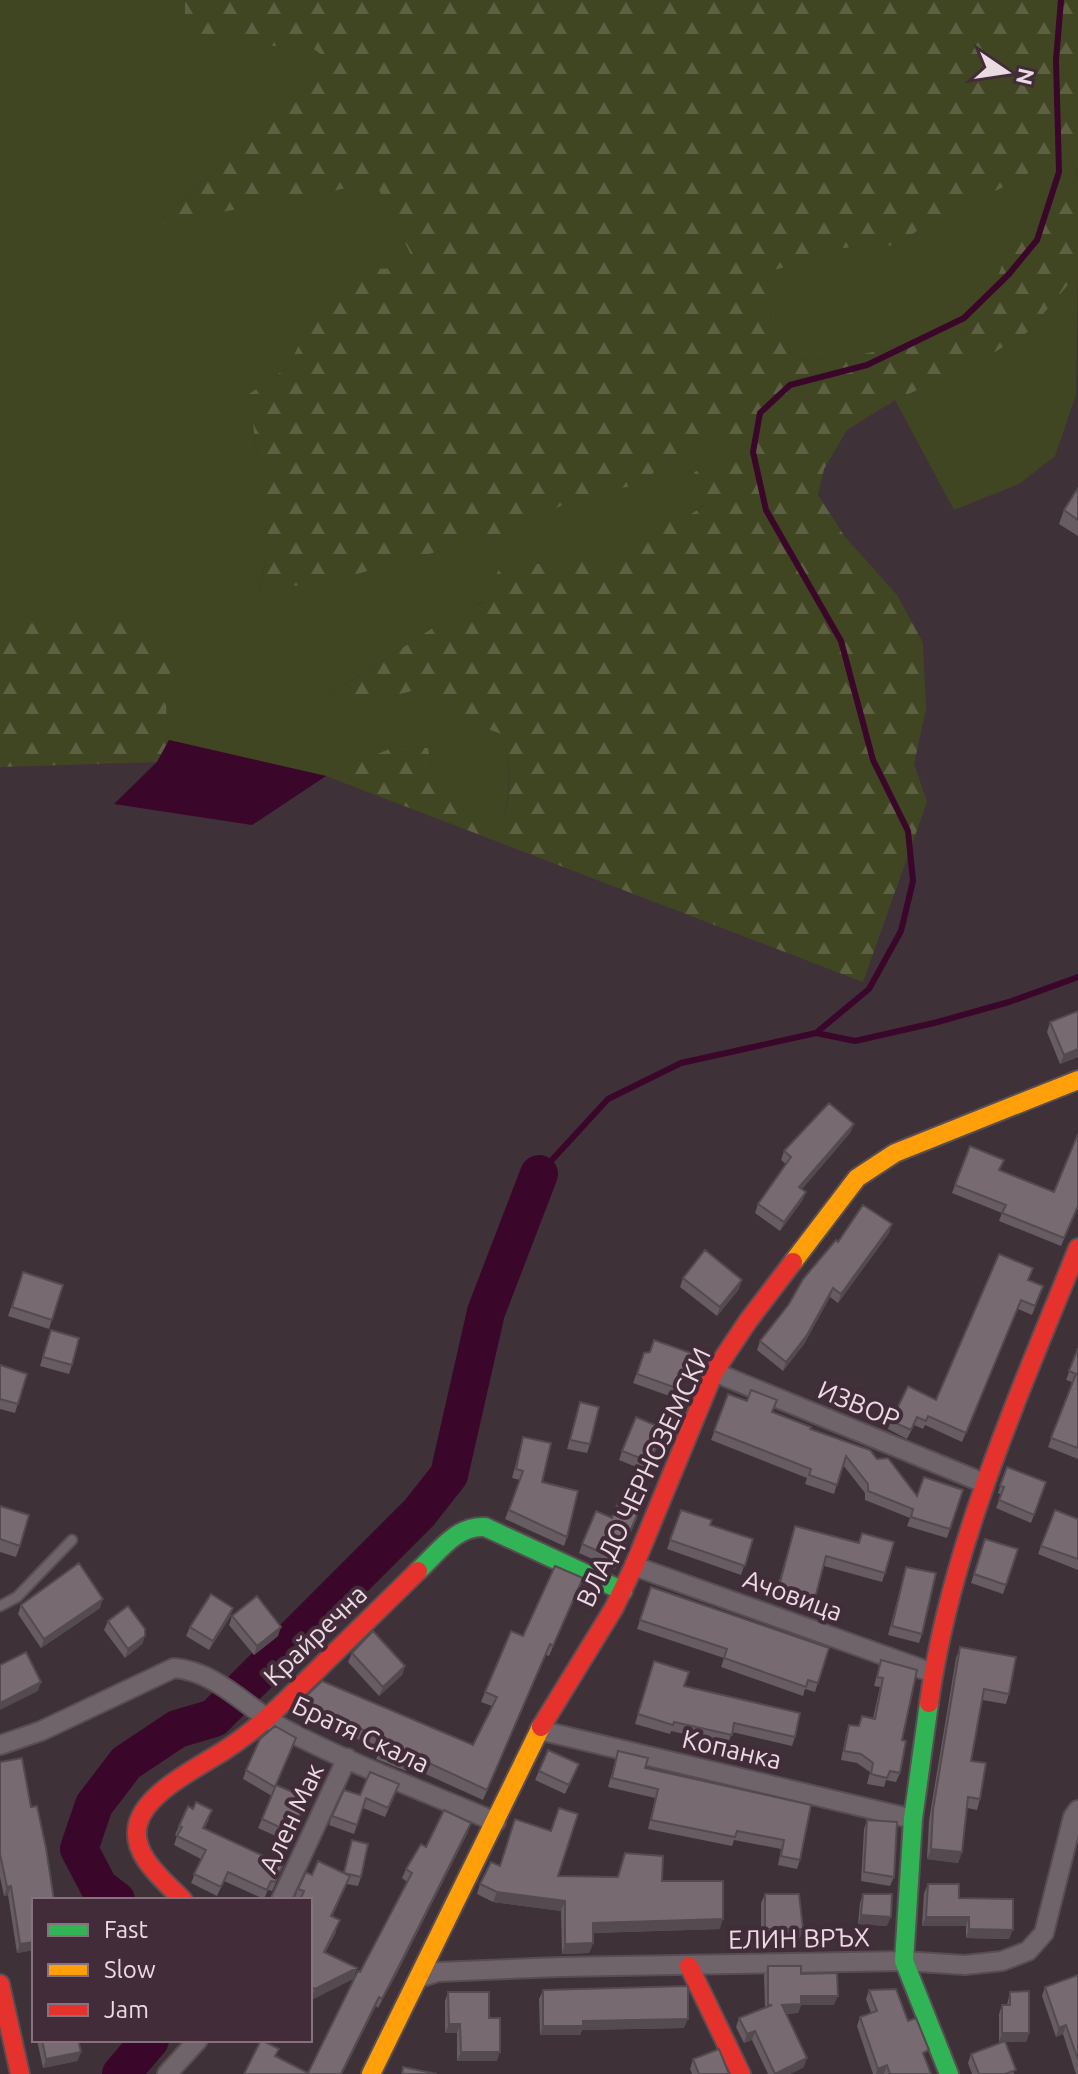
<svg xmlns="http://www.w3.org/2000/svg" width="1078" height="2074" font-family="Ubuntu,sans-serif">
<defs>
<pattern id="forest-firs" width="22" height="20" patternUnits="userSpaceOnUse" patternTransform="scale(2)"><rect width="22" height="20" fill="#414622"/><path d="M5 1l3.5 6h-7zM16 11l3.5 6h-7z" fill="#5d6042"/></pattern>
</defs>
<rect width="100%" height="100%" fill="#3e3138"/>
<path fill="#414622" d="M0 0H185V20L200 34 281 47 304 42 326 58 303 94 157 223 309 196 375 182 418 268 317 308 288 367 249 394 269 546 259 590 339 579 523 528 579 494 605 492 640 484 695 439 729 433 731 458 694 472 705 504 684 519H639L633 548 609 570 582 558 451 616 331 694 377 700 428 687 464 720 501 734C511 760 510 790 504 817L468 814 435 785 428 748 396 746 326 776 169 740C163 708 168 679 175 648L23 624H0Z
M1065 141 1078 180 1005 256 984 317 943 348 915 342 850 357 794 360 772 309 766 272 817 259 842 248 898 245 929 222 1023 178Z
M1078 272 1076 395 1055 456 1019 484 954 510 895 400 972 366 1028 332Z"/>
<path fill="url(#forest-firs)" d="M185 0H1078V179L1065 141 1023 178 929 222 898 245 842 248 817 259 766 272 772 309 794 360 850 357 916 342 943 348 984 317 1005 256 1078 180V273L1028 332 972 366 895 400 847 430 824 469 818 495 845 537 897 595 923 643 926 709 914 764 927 802 863 982 326 776 396 746 428 748 435 785 468 814 504 817C511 791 511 760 501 734L464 720 428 687 377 700 330 695 451 616 484 602 499 569 582 558 609 570 633 548 639 519H683L705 505 694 472 730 458 729 434 695 439 640 484 605 492 579 495 523 528 339 579 259 591 269 546 249 394 288 367 317 308 355 270 417 267 375 182 309 196 156 224 303 94 326 58 304 42 281 47 200 34 185 20Z
M141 621 176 648C168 679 163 708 169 740L157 762 0 767V624Z"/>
<path fill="#3a0629" d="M169 740 326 776 252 825 114 804 157 762Z"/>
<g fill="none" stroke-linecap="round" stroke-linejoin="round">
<path stroke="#3a0629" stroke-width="6" d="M816 1033 855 1041 934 1023 1009 1002 1078 977
M539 1174 608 1099 681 1063 816 1033 869 989 901 931 913 881 908 831 873 760 841 641 766 510 753 452 760 413 790 385 867 365 964 318 1009 274 1037 240 1059 172 1056 60 1061 0"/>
<path stroke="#3a0629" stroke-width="38" d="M116 1900 99 1887 79 1849 94 1805 126 1763 177 1729 214 1718 419 1513 449 1475 486 1312 539 1174
M121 2074 150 2040"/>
<g stroke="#584d53" stroke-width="13">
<path id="lane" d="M0 1606 17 1597 72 1540"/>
</g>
<g stroke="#584d53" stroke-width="22">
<path id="street" d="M714 1372 984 1483
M634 1566 933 1673
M539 1730 913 1819
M0 1745 41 1731 174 1668C219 1672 247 1709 286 1730 353 1765 426 1792 496 1822
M281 1900 347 1758
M419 1978 437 1972 560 1967 904 1961 965 1965 1002 1961 1028 1951 1044 1933 1073 1817 1078 1810
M167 2074 198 2040"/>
</g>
<g stroke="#584d53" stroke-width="22">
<path id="fast" d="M418 1571C438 1553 456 1525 485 1527L623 1591
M929 1703 913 1819 904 1961 949 2074"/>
</g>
<g stroke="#584d53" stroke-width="22">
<path id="slow" d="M793 1262 857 1178 895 1153 1078 1080
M371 2074 541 1727"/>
</g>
<g stroke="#584d53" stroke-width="22">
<path id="jam" d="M929 1703C951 1544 1019 1396 1078 1248
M541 1727 614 1608 634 1566 714 1372 748 1321 793 1262
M183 1900C165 1881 130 1855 138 1824 146 1792 199 1767 225 1750 258 1729 285 1701 313 1674 348 1640 383 1605 418 1571
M689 1966 741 2074
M0 1984 20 2074"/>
</g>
<use href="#lane" stroke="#6e6469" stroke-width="9"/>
<use href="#street" stroke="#6e6469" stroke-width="18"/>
<use href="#fast" stroke="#30b455" stroke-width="18"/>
<use href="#slow" stroke="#ff9f0a" stroke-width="18"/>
<use href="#jam" stroke="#e5322d" stroke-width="18"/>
</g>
<path fill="#665c61" d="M1078 488V536L1059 524 1064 510Z
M1050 1022 1078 1057 1060 1064 1047 1032Z
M854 1124 850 1133 802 1189 806 1192 802 1201 780 1231 755 1213 758 1204 786 1164 781 1160 784 1151Z
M970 1146 1000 1170 1078 1207 1061 1246 999 1221 1002 1213 952 1193Z
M892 1224 889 1233 838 1303 830 1297 804 1344 783 1371 757 1350 760 1341 838 1242Z
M23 1272 63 1285 49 1329 8 1316Z
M683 1278 739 1289 717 1316 680 1287Z
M1028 1280 1040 1295 1032 1315 1018 1309 962 1442 925 1425 923 1429 914 1425 907 1439 888 1429 891 1421 936 1400Z
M51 1330 72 1365 69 1374 40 1366Z
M1078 1348V1459L1048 1447 1072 1382 1066 1380Z
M644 1353H691L675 1398 633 1383Z
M0 1365 27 1374 15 1413 0 1409Z
M728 1394 773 1412 877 1459 917 1496 963 1490 947 1538 907 1526 910 1518 865 1500V1493L843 1465 834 1494 805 1484 807 1478 711 1440Z
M580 1402 590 1444 587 1453 567 1449Z
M523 1437 567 1537 564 1546 505 1519 520 1480 512 1478Z
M661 1438 646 1471 619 1460 622 1451Z
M1007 1467 1046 1482 1031 1523 996 1508 1001 1495 998 1493Z
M0 1506 20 1546 16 1557 0 1552Z
M681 1510 710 1525 753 1539 741 1575 667 1549Z
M1055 1510 1078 1519V1570L1038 1554Z
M612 1518H637L615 1569 579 1553 582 1544Z
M795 1526 858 1542 862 1533 885 1573 882 1582 824 1566 811 1611 791 1606 793 1600 775 1595Z
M985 1539 1018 1549 1003 1594 971 1583Z
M906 1567 922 1634 919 1643 888 1635Z
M583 1578 549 1656 546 1655 483 1800 408 1766 406 1771 376 1759 381 1748 293 1715 297 1705 473 1745 492 1706 481 1702 485 1692 523 1636Z
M651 1587 829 1648 815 1692 805 1689 803 1696 721 1667 724 1658 637 1629Z
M21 1605 100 1608 41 1648 18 1614Z
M233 1608 230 1617 209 1650 186 1636 190 1627Z
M232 1616 278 1636 254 1655 229 1625Z
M108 1621 145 1636 142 1644 125 1658 104 1630Z
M960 1647 1009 1694 1006 1704 982 1700 971 1761 980 1799 977 1810 967 1808 962 1852 958 1863 927 1859 929 1820 956 1658Z
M352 1653 405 1666 402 1675 379 1696 348 1662Z
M881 1660 902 1740 900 1773 896 1782 886 1780 884 1787 867 1784 870 1772 857 1763 841 1760 846 1734 849 1725 858 1726 862 1716 873 1718 880 1687 874 1686Z
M651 1670 795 1737 792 1746 732 1732 728 1744 671 1731 670 1734 635 1724Z
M296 1738 272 1796 243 1779 246 1770Z
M618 1751 645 1768 811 1805 800 1860 797 1869 778 1865 781 1849 734 1840 732 1846 648 1829 655 1798 608 1787Z
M0 1762 34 1950 17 1953 8 1895 4 1896 0 1877Z
M579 1764 565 1794 535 1780 539 1771Z
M396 1793 385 1817 363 1808 354 1834 329 1825 332 1816 360 1795Z
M304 1807 289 1842 258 1828 262 1819Z
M209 1819 204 1829 280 1874 272 1891 268 1890 264 1899 224 1881 217 1896 191 1883 201 1859 174 1845 177 1836 175 1835 179 1826Z
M867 1820 894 1877 890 1886 861 1881 864 1829Z
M468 1832 396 1975 378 2008 376 2006 342 2074H244L276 2056 308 2073 407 1882 402 1878 406 1869 426 1847Z
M352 1840 361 1877 358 1886 347 1884 332 1917 336 1932 325 1953 357 1968 353 1979 311 2000 310 1900H294L298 1889 312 1875 343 1873Z
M625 1853 662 1881 720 1929 593 1933V1943L589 1953 562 1954 561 1911 493 1902 477 1894 480 1884 500 1866 558 1876 617 1877Z
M928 1884 959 1898 1009 1939 966 1938V1926H922L924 1893Z
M765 1894 800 1938H761V1903Z
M863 1894 887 1926 858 1924 860 1903Z
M768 1966 801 1974 834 2005H801L798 2013 786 2014 804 2067 790 2074H768L752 2040 744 2043 736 2027 739 2018 765 2008 764 1975Z
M1078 1975V2074H1076L1063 2034 1056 2037 1042 1996 1045 1987Z
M543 1990 684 2028 582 2030 580 2035H540L539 1999Z
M869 1990 908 2021 931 2074H873L857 2026 860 2017 871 2013 866 1999Z
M448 1992 489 2018 497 2061H457V2033H445V2001Z
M1010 1992 1029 2033 1026 2042H1006L1014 2074H972L968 2063 971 2054 1002 2042H999V2014L1002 2005H1007Z
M37 2040H78L81 2052 77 2061 43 2068Z
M693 2059 729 2074H692L690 2069Z"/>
<path fill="#534b4f" d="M1078 1049V1057L1060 1064 1064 1055Z
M854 1124 850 1133 796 1196 799 1187Z
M806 1192 802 1201 780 1231 784 1222Z
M892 1224 889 1233 838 1303 841 1294Z
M742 1280 739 1289 717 1316 720 1307Z
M833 1288 830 1297 804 1344 783 1371 786 1362Z
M103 1599 100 1608 41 1648 44 1639Z
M233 1608 230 1617 209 1650 213 1641Z
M281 1627 278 1636 254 1655 257 1646Z
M145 1636 142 1644 125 1658 128 1649Z
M405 1666 402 1675 379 1696 383 1687Z
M41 1682 38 1691 0 1710V1703Z
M471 1823 468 1832 378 2008 382 1999Z
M931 1849 962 1852 958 1863 927 1859Z
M11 1886 8 1895 4 1896 7 1887Z
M497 1892 565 1901 561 1911 493 1902Z
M861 1915 891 1917 887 1926 858 1924Z
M926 1917H969L966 1926H922Z
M723 1919 720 1929 589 1933 593 1923Z
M765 1929H803L800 1938H761Z
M969 1929 1013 1930 1009 1939 966 1938Z
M34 1942V1950L17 1953 20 1944Z
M593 1943 589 1953 562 1954 565 1944Z
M357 1968 353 1979 311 2000 315 1989Z
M801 1996H838L834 2005H801L798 2013 778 2014 782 2005Z
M379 1997 376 2006 342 2074H341Z
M688 2019 684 2028 582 2030 580 2035H540L543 2026 583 2021Z
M449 2024H460L457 2033H445Z
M1066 2025 1063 2034 1056 2037 1059 2028Z
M755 2031 752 2040 744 2043 747 2034Z
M1002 2033H1029L1026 2042H999Z
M81 2052 77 2061 43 2068 46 2059Z
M461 2052H500L497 2061H457Z
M807 2058 804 2067 790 2074H775Z
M887 2065 884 2074H876L878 2069Z"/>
<path fill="#776b71" stroke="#534b4f" stroke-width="2" d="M1078 488V520L1064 510Z
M1078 1011V1049L1064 1055 1050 1022Z
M829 1103 854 1124 799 1187 806 1192 784 1222 758 1204 791 1157 784 1151Z
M1078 1134V1206L1064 1238 1002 1213 1006 1205 955 1185 970 1146 1004 1160 999 1170 1054 1192Z
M863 1205 892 1224 841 1294 833 1288 807 1335 786 1362 760 1341 789 1304 803 1279 836 1240 838 1242Z
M705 1250 742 1280 720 1307 683 1278Z
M999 1254 1033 1268 1028 1280 1043 1286 1035 1306 1021 1300 966 1433 928 1416 926 1421 917 1417 911 1430 891 1421 908 1386 936 1400Z
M23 1272 63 1285 52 1320 12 1307Z
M51 1330 79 1338 72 1365 43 1357Z
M654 1340 691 1353 679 1389 637 1374 644 1353 650 1352Z
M1078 1348V1448L1051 1438 1076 1374 1069 1371Z
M0 1365 27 1374 18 1404 0 1399Z
M751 1390 777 1400 772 1412 811 1427 810 1429 870 1450 877 1459 888 1458 917 1496 924 1477 963 1490 950 1529 911 1517 913 1509 868 1491V1484L846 1456 837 1485 809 1475 811 1469 714 1431 728 1394 747 1401Z
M580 1402 599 1407 590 1444 570 1440Z
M636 1417 664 1429 650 1462 622 1451Z
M523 1437 551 1443 542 1482 578 1491 567 1537 509 1510 523 1471 516 1469Z
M1007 1467 1046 1482 1034 1515 999 1500 1004 1487 1000 1486Z
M619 1500 640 1508 618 1560 582 1544 596 1511 612 1518Z
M0 1506 29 1515 20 1546 0 1539Z
M681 1510 712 1520 710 1525 753 1539 745 1566 670 1540Z
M1055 1510 1078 1519V1559L1041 1546Z
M795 1526 859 1543 862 1533 894 1542 885 1573 826 1556 814 1602 794 1597 796 1591 779 1586Z
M985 1539 1018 1549 1006 1585 974 1574Z
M79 1563 103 1599 44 1639 21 1605Z
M555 1566 583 1578 553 1646 550 1644 487 1790 412 1755 409 1761 380 1749 385 1738 297 1705 322 1681 473 1745 497 1697 485 1692 511 1631 523 1636Z
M906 1567 936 1573 922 1634 892 1626Z
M651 1587 829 1648 818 1683 808 1680 806 1687 724 1658 727 1649 640 1620Z
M211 1594 233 1608 213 1641 190 1627Z
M257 1596 281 1627 257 1646 232 1616Z
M128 1606 145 1629V1636L128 1649 108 1621Z
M373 1631 405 1666 383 1687 352 1653Z
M960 1647 1016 1657 1009 1694 984 1689 971 1761 986 1763 980 1799 968 1797 962 1852 931 1849 933 1810Z
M26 1652 41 1682 0 1703V1665Z
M881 1660 917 1670 902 1740 906 1741 900 1773 890 1771 887 1778 871 1774 873 1763 861 1754 844 1751 849 1725 859 1726 862 1716 875 1719 883 1678 877 1677Z
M654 1661 689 1672 684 1686 800 1713 795 1737 734 1723 732 1735 674 1722 673 1725 638 1714Z
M275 1726 296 1738 275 1787 246 1770 260 1739Z
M548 1750 579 1764 569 1785 539 1771Z
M618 1751 648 1758 645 1768 811 1805 800 1860 781 1856 784 1840 737 1831 735 1837 651 1820 658 1789 612 1778Z
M22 1758 31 1807 37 1806 46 1848 54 1900H34V1942L20 1944 11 1886 7 1887 0 1854V1762Z
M370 1772 399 1784 388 1808 366 1798 357 1825 332 1816 344 1790 360 1795Z
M276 1785 307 1798 292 1833 262 1819Z
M196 1802 212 1810 203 1828 283 1865 275 1882 271 1881 267 1890 228 1872 221 1887 194 1874 206 1850 177 1836 182 1827 179 1826 188 1806 193 1809Z
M559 1808 578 1814 558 1876 618 1877 625 1853 663 1856 662 1881H723V1919L593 1923V1943L565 1944V1901L497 1892 480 1884 491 1862 500 1866 515 1819 551 1831Z
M444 1810 471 1823 399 1966 382 1999 379 1997 341 2074H244L261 2040 279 2049 275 2056 308 2073 358 1971 360 1972 412 1873 406 1869 421 1844 426 1847Z
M867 1820 897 1822 894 1877 864 1872Z
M352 1840 368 1844 361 1877 344 1873Z
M318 1861 350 1876 331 1916 340 1920 324 1952 357 1968 315 1989 310 1986V1900H300L304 1891 298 1889 306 1872 312 1875Z
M928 1884H959V1898L1013 1899V1930L969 1929V1917H926Z
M765 1894H799L803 1929H765Z
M863 1894H892L891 1917 861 1915Z
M768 1966H801V1974L837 1973 838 1996H801V2004L782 2005 807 2058 775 2074 755 2031 747 2034 739 2018 772 2005H768Z
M1078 1975V2060L1066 2025 1059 2028 1045 1987Z
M688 1986V2019L583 2021V2026H543V1990Z
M896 1989 908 2021 916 2018 929 2050 923 2053 931 2074H890L887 2065 878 2069 860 2017 877 2011 869 1990Z
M1029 1991V2033H1002V2005H1010V1992Z
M448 1992H489V2018H500V2052H461L460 2024H449Z
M42 2040H78L81 2052 46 2059Z
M1005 2041 1016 2070 1005 2074H979L971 2054Z
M719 2049 729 2074H699L693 2059Z
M403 2067 437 2074H402Z"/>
<g text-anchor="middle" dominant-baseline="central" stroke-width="8" stroke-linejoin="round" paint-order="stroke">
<g font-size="26" fill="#eadbe3" stroke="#432c39">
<text transform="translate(859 1404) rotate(22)">ИЗВОР</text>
<text transform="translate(643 1477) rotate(-65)">ВЛАДО ЧЕРНОЗЕМСКИ</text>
<text transform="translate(793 1595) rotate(20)">Ачовица</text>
<text transform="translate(315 1635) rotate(-44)">Крайречна</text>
<text transform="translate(361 1734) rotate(25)">Братя Скала</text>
<text transform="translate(732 1749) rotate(13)">Копанка</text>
<text transform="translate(291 1818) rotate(-65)">Ален Мак</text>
<text transform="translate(799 1938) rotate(-1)">ЕЛИН ВРЪХ</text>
</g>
</g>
<rect x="32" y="1898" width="280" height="144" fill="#432c39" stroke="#86727d" stroke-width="2"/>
<rect x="48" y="1924" width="40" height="12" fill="#30b455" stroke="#86727d" stroke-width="2"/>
<text x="104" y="1938" font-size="24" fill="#eadbe3">Fast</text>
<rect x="48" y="1964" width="40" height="12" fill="#ff9f0a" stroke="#86727d" stroke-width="2"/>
<text x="104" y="1978" font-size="24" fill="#eadbe3">Slow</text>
<rect x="48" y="2004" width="40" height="12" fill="#e5322d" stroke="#86727d" stroke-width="2"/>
<text x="104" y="2018" font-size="24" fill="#eadbe3">Jam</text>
<g transform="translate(1006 72) rotate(103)" stroke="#432c39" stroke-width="6" paint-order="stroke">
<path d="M0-6L14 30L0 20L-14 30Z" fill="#eadbe3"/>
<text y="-12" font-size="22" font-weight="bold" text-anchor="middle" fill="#eadbe3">N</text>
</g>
</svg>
